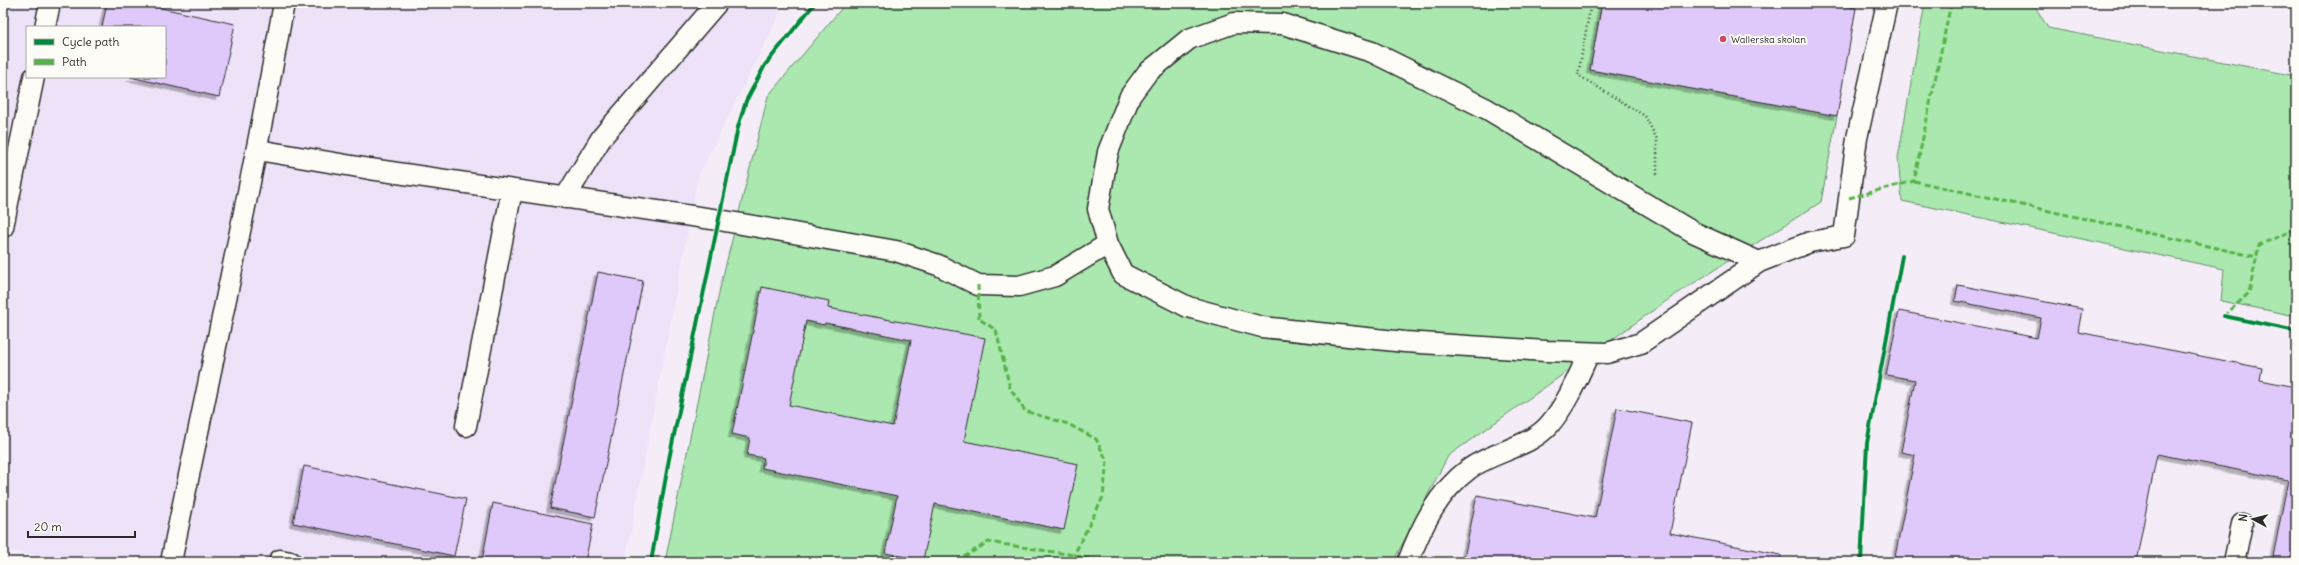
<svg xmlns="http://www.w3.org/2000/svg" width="2299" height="565" font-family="Delius,sans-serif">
<defs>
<filter id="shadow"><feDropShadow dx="-3.5" dy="3.5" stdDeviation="0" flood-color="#0004"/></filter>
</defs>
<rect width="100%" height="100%" fill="#f4edf8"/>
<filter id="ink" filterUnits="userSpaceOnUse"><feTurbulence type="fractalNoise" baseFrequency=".025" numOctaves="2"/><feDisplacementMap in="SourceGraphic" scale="8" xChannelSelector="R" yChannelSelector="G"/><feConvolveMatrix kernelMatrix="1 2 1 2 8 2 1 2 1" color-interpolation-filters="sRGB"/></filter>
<g filter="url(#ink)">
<path fill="#eee2f9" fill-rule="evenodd" d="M3 3H785L698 177 625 562H85L3 550ZM27 27H165V77H27Z"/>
<path fill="#aae8af" stroke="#6a8a6d" d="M846 3H1602L1590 70 1837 116 1821 202 1672 297 1448 456 1393 562H665L720 288 768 96Z
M1925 3H2033L2048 28 2296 76V316L2221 301 2224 269 1902 201 1898 158Z"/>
<path fill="#dfc9fa" stroke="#2b2b2b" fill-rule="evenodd" filter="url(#shadow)" d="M107 3H138L235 24 219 97 130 77H165V27H102Z
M1602 3H1828L1856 8 1837 116 1590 70Z
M598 272 643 281 595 517 550 508Z
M1958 285 2082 309 2078 332 2262 368 2260 380 2296 387V562H2272L2288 480 2157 454 2136 562H1894L1915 455 1901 452 1915 380 1886 375 1899 311 2037 338 2041 318 1955 301Z
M762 287 829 301 828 308 985 338 964 441 1078 464 1064 530 935 504 923 560 885 553 897 496 762 468 764 458 747 455 750 438 732 434ZM806 321 824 325 825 323 911 340 893 426 789 405Z
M1617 408 1692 423 1670 533 1781 555 1780 562H1484L1464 558 1477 495 1595 518Z
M304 466 466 499 454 556 293 523Z
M493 503 593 524 585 562 482 561Z"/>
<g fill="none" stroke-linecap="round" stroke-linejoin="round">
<g stroke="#2b2b2b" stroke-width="23">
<path id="service" d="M45 27 50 3
M258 150 370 169 719 220 896 251 938 265 978 285 1019 286 1055 276 1108 244
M565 198 602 137 717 3
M3 227 34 77
M1759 262 1693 232 1487 109 1372 52 1283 24 1234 23 1189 39 1147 73 1130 96 1108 152 1098 209 1108 244 1123 274 1188 307 1262 327 1405 342 1546 351 1607 353 1641 343 1759 262 1810 242 1844 236 1857 138 1887 3
M466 426 512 190
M280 560 291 562
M171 562C209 376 251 190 284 3
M1408 562C1421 527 1438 492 1469 469 1492 452 1530 447 1549 425 1567 404 1578 377 1589 353
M2234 562 2242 524"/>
</g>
<path stroke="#2b2b2b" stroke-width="2.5" stroke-dasharray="1 3" stroke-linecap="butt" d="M1591 3 1578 75 1645 116 1657 139V176"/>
<use href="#service" stroke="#fdfcf7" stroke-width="20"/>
<path stroke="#56b246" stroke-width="3" stroke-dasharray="6 3" stroke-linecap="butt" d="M1914 181 2257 257
M1849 198 1914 181 1951 3
M978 285 979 319 996 330 1010 388 1025 411 1068 424 1096 439 1107 461 1103 497 1074 555
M2224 316 2249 293 2259 245 2296 229
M956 562 988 542 1074 555 1103 562"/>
<g stroke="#fdfcf7" stroke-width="6">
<path id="cycleway" d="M2224 316 2296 331
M651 562 669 459 738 127 746 101 765 65 815 3
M1861 562 1867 443 1902 256"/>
</g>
<use href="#cycleway" stroke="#00873e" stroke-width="4"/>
</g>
</g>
<circle fill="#d1495b" stroke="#fdfcf7" stroke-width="1.5" cx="1723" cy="39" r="4"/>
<g text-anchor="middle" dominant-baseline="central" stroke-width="4" stroke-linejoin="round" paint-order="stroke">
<g font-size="10" fill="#2b2b2b" stroke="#fdfcf7" text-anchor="start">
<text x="1731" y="39">Wallerska skolan</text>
</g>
</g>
<rect width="2299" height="565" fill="none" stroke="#fdfcf7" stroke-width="16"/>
<rect x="8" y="8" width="2283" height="549" fill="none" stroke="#2b2b2b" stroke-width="1.5" filter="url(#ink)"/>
<rect x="26" y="26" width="140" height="52" fill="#fdfcf7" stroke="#a9a8a5"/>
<rect x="34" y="39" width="20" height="6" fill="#00873e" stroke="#a9a8a5"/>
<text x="62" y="46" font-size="12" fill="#2b2b2b">Cycle path</text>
<rect x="34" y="59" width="20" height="6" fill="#56b246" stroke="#a9a8a5"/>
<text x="62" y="66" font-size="12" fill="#2b2b2b">Path</text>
<g transform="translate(2253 519) rotate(277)" stroke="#fdfcf7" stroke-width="3" paint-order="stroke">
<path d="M0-3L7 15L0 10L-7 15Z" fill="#2b2b2b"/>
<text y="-6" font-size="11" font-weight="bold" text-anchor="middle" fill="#2b2b2b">N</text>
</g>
<path d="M28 531v6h107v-6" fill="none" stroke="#2b2b2b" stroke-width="2"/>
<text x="34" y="531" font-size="12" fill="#2b2b2b" stroke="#fdfcf7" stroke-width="3" paint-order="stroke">20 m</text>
</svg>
